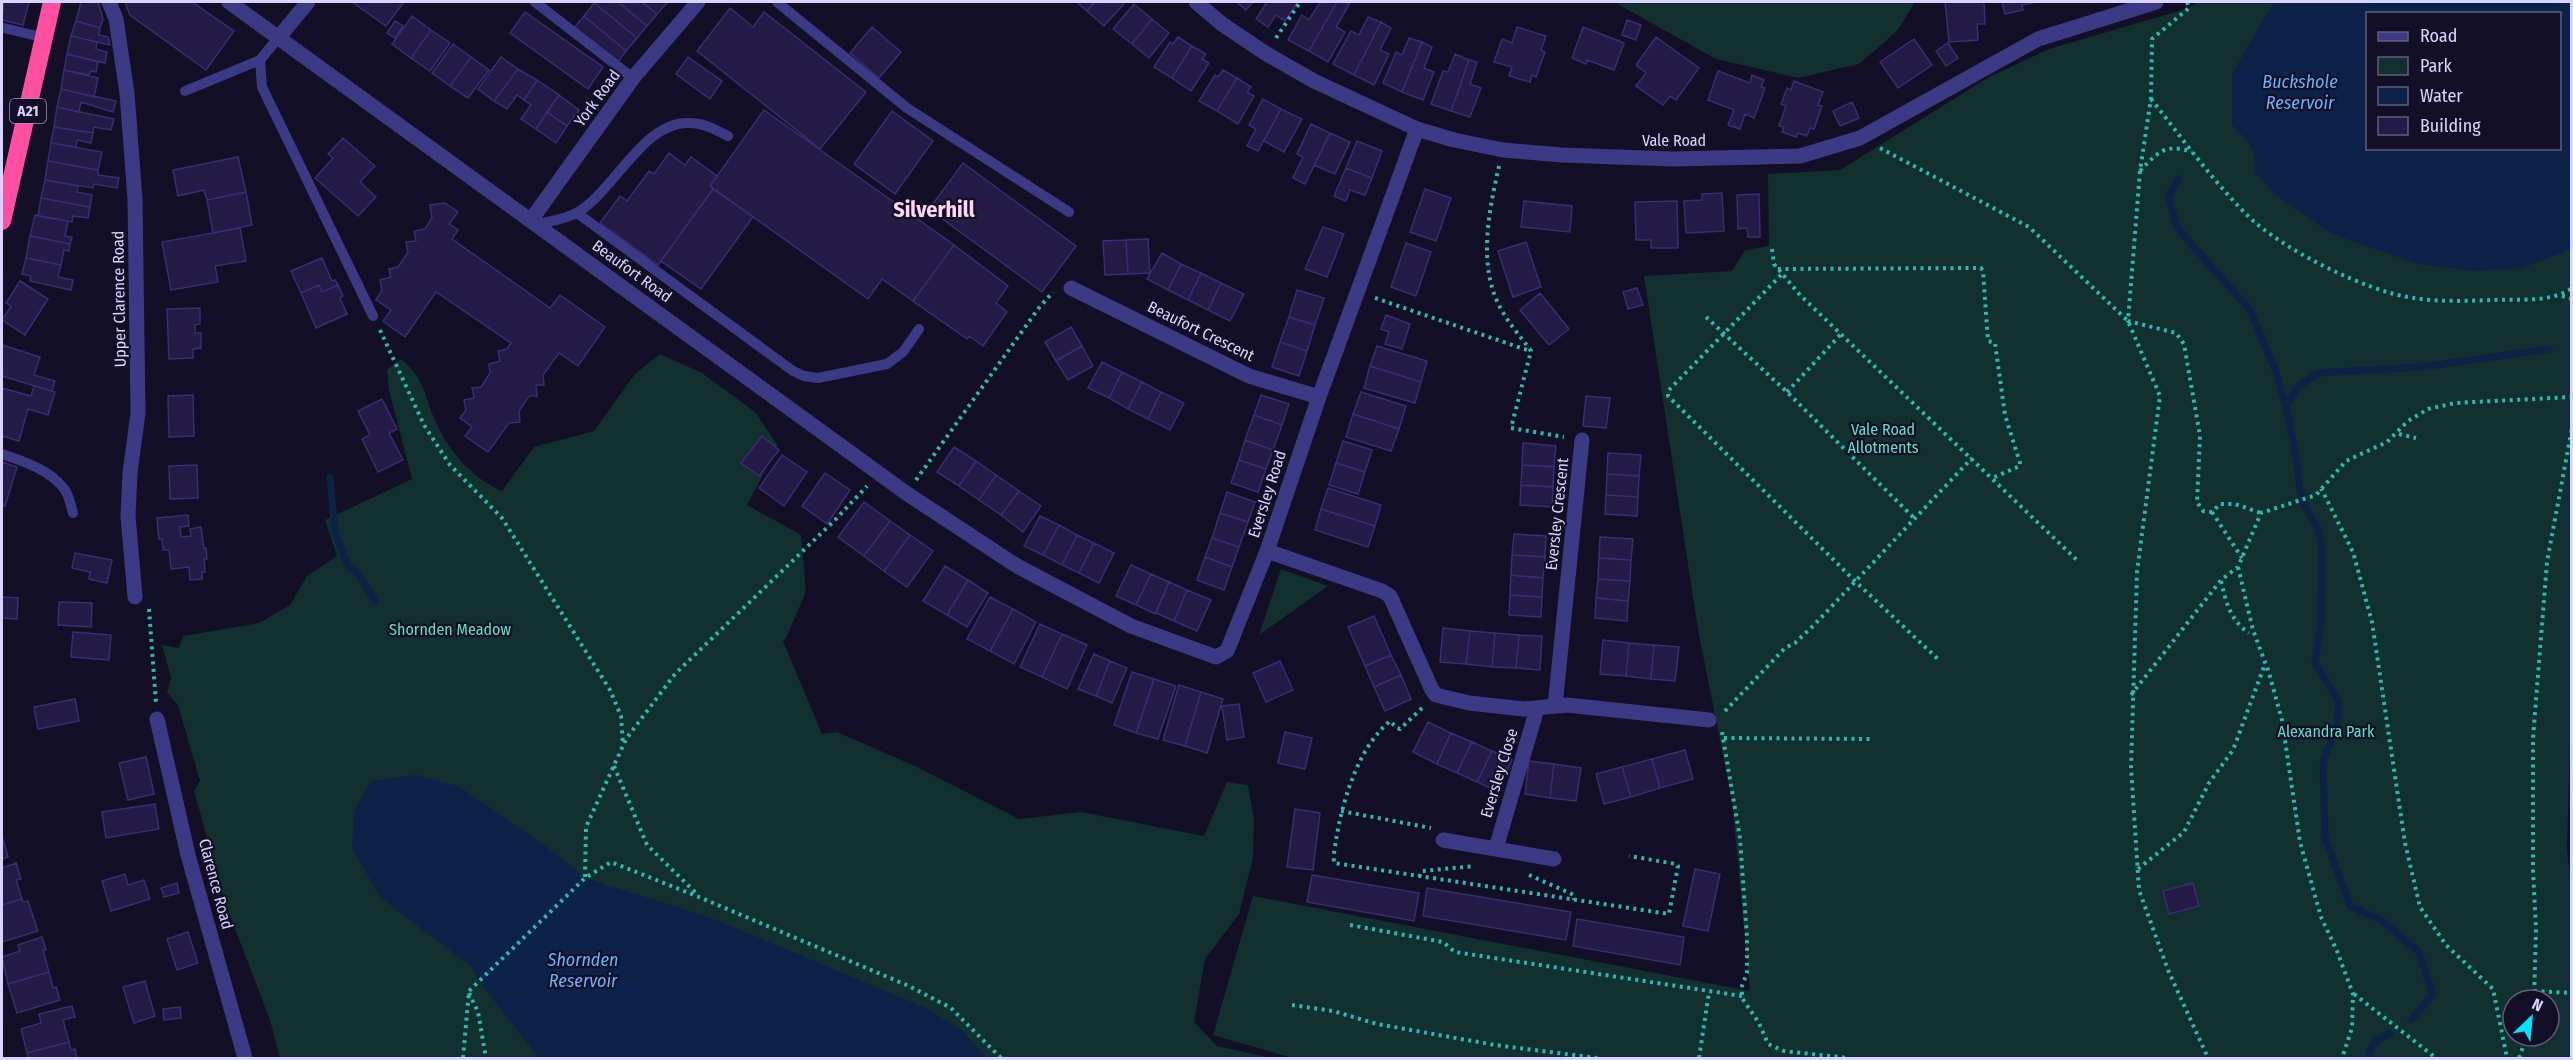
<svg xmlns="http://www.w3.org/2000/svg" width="2573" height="1060" font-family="'Fira Sans Condensed',sans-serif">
<rect width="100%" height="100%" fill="#130f26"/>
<path fill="#12302f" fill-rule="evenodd" d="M1614 2H1915L1898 30 1859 64 1798 78 1716 59Z
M2199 2H2571L2572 670 2567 849 2572 899 2571 1058H1293L1213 1035 1253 896 1750 991 1732 800 1698 630 1644 276 1732 271 1745 250 1769 246 1768 174 1840 170 1989 77 2049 49 2189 8ZM2368 14H2560V148H2368ZM2513 1000H2549V1036H2513Z
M660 354 702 373 755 412 778 446 747 505 801 535 806 592 786 638 783 641 822 734 837 732 917 767 1019 819 1081 812 1204 836 1227 782 1248 785 1254 820 1253 858 1239 914 1205 959 1194 1022 1217 1046 1271 1058H280L270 1020 226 905 194 791 200 781 178 705 167 692 171 678 162 645 179 648 183 636 259 623 290 605 307 576 337 556 325 520 412 479 389 390 387 370 401 359C424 378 423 391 434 418 447 449 471 478 502 491L534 447 594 431 635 374Z
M1281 569 1328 586 1259 635Z"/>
<path fill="#0c2248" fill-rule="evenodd" d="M2274 2H2571V249L2522 268 2474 271 2418 264 2330 233 2276 195 2255 172 2254 154 2249 142 2232 125V74ZM2368 14H2560V148H2368Z
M416 775 460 787 559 856 585 878 714 919 928 1009 963 1031 986 1058H539L479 981 472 967 381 898 352 848 354 811 371 781Z"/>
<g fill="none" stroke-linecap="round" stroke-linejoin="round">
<path stroke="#0c2248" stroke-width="7" d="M2178 179 2168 197 2178 229 2250 310 2274 367 2286 406 2297 462 2300 491 2305 507 2319 530 2322 548 2321 623 2315 663 2339 702 2337 723 2323 763 2325 837 2350 906 2381 920 2419 952 2433 994 2411 1020
M2286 406 2299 386 2318 373 2422 367 2549 349
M330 477 335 532 348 566 358 574 375 601
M2369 1058C2369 1045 2378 1038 2390 1034"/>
</g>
<path fill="#241b47" stroke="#3b2d73" stroke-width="1.5" d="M4 2H29L23 25 2 20Z
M81 2H98L103 19 100 28 76 21Z
M125 2H192L234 31 206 70 130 15Z
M352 2H404L386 26Z
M596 2H618L647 26 637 38 594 3Z
M618 2H642L657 14 647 26Z
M642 2H664L667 3 657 14Z
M1076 2H1095L1087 11Z
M1095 2H1121L1124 4 1104 26 1087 11Z
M1236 2H1253L1246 10Z
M1267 2H1298L1285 21 1276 15 1268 27 1256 19Z
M1320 2H1337L1309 51 1288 40 1302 15 1309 20Z
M1337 2 1350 3 1336 27 1345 32 1328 62 1309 51Z
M1945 2H1984L1985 24H1977L1978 40 1949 42Z
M2002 2H2036L2022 5 2023 10 2005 14Z
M594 3 637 38 626 51 584 16Z
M1134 4 1152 19 1132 44 1113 29Z
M730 8 753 27 764 12 866 92 820 149 697 51Z
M525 12 603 67 588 89 510 33Z
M412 16 431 30 411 58 392 44Z
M584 16 626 51 617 63 574 28Z
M1368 17 1381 22 1354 75 1333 64 1351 31 1359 35Z
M1152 19 1169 33 1149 58 1132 44Z
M1627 20 1641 25 1636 40 1622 35Z
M76 21 100 28 99 35 108 37 110 45 71 36Z
M395 21 403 26 395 38 387 33Z
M1381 22 1391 28 1380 50 1389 54 1374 85 1354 75Z
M872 27 901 52 879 78 850 53Z
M1517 27 1546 36 1541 50 1545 52 1536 77 1532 75 1530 82 1509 76 1512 67 1494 62 1502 39 1512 43Z
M1583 27 1624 43 1614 70 1587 60 1586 64 1572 58Z
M431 30 450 43 430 71 411 58Z
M71 36 97 42 96 49 107 52 105 63 67 54Z
M1178 37 1192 46 1172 78 1154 67 1170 42 1173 44Z
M1656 37 1699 68 1676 100 1670 96 1663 105 1636 86 1646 73 1636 65Z
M1409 38 1422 42 1402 92 1383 83 1396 52 1402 55Z
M1914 39 1932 65 1898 88 1880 62Z
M1422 42 1432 47 1424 68 1434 72 1423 100 1402 92Z
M1948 43 1958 58 1946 66 1936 51Z
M453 44 471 57 450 86 432 73Z
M1192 46 1206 54 1202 59 1209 63 1191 91 1172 78Z
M67 54 98 62 96 72 91 71 89 75 64 70Z
M1455 54 1469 60 1451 111 1431 104 1443 71 1448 72Z
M471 57 489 70 468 98 450 86Z
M501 57 518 69 494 101 478 89Z
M688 57 722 81 710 99 676 74Z
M1469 60 1477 62 1470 84 1481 88 1470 117 1451 111Z
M518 69 537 80 524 100 517 95 507 109 494 101Z
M64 70 98 78 94 97 61 89Z
M1223 70 1237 78 1217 111 1199 101 1215 75 1218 77Z
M1718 71 1750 83 1752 75 1764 80 1761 87 1765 88 1754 118 1745 114 1740 129 1728 125 1734 110 1708 100Z
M1237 78 1251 87 1247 92 1254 96 1238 124 1217 111Z
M537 80 559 95 536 129 521 119 531 105 524 100Z
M1794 81 1823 92 1818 105 1822 106 1814 129 1810 128 1807 136 1798 133 1796 137 1782 132 1784 127 1779 126 1786 106 1781 104 1787 88 1791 90Z
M61 89 116 101 113 112 81 102 79 112 57 107Z
M559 95 579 110 567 126 547 112Z
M1263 99 1281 109 1258 151 1247 146 1256 129 1249 125Z
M1852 102 1859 118 1840 126 1833 111Z
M57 107 114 119 111 130 94 127 93 133 54 127Z
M1281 109 1302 119 1284 152 1264 141Z
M764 110 954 245 913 301 882 279 868 299 710 186Z
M892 111 933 141 895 194 854 164Z
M547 112 567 126 556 143 536 129Z
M1311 124 1330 133 1305 184 1293 178 1303 157 1297 154Z
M54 127 93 133 91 143 77 140 76 147 51 143Z
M1330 133 1350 142 1335 174 1314 165Z
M343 138 375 166 360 182 376 197 358 216 315 178 333 158 328 154Z
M1357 141 1382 151 1372 178 1346 168Z
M51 143 102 152 98 170 48 161Z
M669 153 685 165 691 157 717 176 710 186 713 189 658 265 600 223 620 196 627 201 649 171 654 174Z
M238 157 246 192 207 200 204 190 178 196 173 170Z
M48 161 98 170V175L119 178 117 188 94 184 93 188 45 180Z
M963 163 1076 246 1042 292 929 209Z
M1346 168 1372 178 1365 195 1350 190 1346 201 1334 196Z
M45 180 78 186 77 192 92 195 90 207 41 198Z
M713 189 753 217 701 289 661 261Z
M1425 189 1451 198 1436 241 1410 232Z
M246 192 252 225 213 233 207 200Z
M1722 193 1724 231 1686 233 1684 201 1702 200V194Z
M1759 194 1760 237H1748L1747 228 1738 229 1737 195Z
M41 198 90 207 88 218 73 216 72 222 38 216Z
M1524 201 1572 206 1570 232 1521 227Z
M1677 201 1678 248H1651V240H1636L1635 202Z
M445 203 458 212 449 224 458 230 452 239 550 308 560 295 605 327 578 366 559 353 543 375 544 385H536L537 396H529L519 411 520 422 509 423 488 452 465 436 472 427 460 418 466 410 464 400 474 398 472 388 481 387 490 373 489 364 500 361 498 351 507 349 511 343 436 292 405 337 383 321 391 310 376 300 382 290 380 280 391 277 389 269 398 267 408 252 406 242 416 241 414 231 425 229 432 218 430 205Z
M35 215 68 221 65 236 72 237 70 244 30 236Z
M1323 227 1344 234 1327 277 1305 269Z
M240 228 246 261 215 266 218 282 171 290 162 242Z
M30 236 70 244 69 251 64 250 61 265 26 258Z
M1148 239 1150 273 1128 274 1126 240Z
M1126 240 1128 274 1105 275 1103 241Z
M1526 242 1541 287 1513 297 1498 251Z
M1406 243 1431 252 1416 296 1391 287Z
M954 245 1008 286 996 303 1007 312 983 346 969 336 967 339 913 301Z
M1162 253 1181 264 1168 290 1147 279Z
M26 258 61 265 58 277 73 280 71 290 30 281 31 276 22 274Z
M322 258 332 281 335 280 338 285 322 292 319 285 301 293 291 271Z
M1181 264 1201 273 1188 300 1168 290Z
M1201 273 1221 283 1208 310 1188 300Z
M20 281 48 299 25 335 2 320 11 306 6 303Z
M1221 283 1244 294 1230 321 1208 310Z
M319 285 322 292 338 285 343 296 340 298 347 314 316 328 301 293Z
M1637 288 1643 305 1628 309 1623 292Z
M1297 290 1324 298 1315 325 1289 317Z
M1540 293 1569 329 1549 345 1520 310Z
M200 308V324L195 325V333H201V348L193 349V358L169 359 167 309Z
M1386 315 1410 324 1402 349 1385 344 1389 332 1381 329Z
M1289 317 1315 325 1307 351 1280 342Z
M1071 327 1082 346 1056 361 1045 342Z
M1280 342 1307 351 1299 376 1272 367Z
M2 345 40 357 34 375 55 381 52 391 2 376Z
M1082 346 1093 366 1068 380 1056 361Z
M1377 346 1427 361 1421 382 1370 366Z
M1102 362 1122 372 1109 398 1088 388Z
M1370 366 1421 382 1415 403 1364 388Z
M1122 372 1142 382 1128 409 1109 398Z
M1142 382 1161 392 1148 419 1128 409Z
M34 386 55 392 48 415 28 409 19 441 2 436V388L31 396Z
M1161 392 1184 403 1170 430 1148 419Z
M1361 392 1406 406 1399 429 1353 414Z
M193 395 194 436 169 437 168 396Z
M1261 395 1289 404 1282 425 1254 415Z
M1586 396 1610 398 1606 428 1583 426Z
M382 399 397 429 389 433 403 460 378 472 362 439 370 435 358 411Z
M1353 414 1399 429 1391 451 1346 437Z
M1254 415 1282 425 1273 450 1245 440Z
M762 436 779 450 759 476 741 463Z
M1245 440 1273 450 1266 469 1239 460Z
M1343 441 1372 450 1365 472 1336 463Z
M1523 443 1556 446 1554 467 1522 465Z
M954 447 976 461 959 486 937 472Z
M1608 453 1641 455 1639 476 1607 474Z
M782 455 807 472 784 506 759 488Z
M1239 460 1266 469 1258 492 1231 483Z
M976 461 996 475 979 500 959 486Z
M2 462 17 467 5 506 2 505Z
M1336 463 1365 472 1358 494 1329 485Z
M197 465 198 498 170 499 169 466Z
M1522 465 1554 467 1553 487 1521 485Z
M825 473 850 490 827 524 802 506Z
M1607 474 1639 476 1638 497 1606 495Z
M996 475 1019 491 1001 515 979 500Z
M1521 485 1553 487 1552 507 1520 505Z
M1328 488 1381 505 1375 526 1321 509Z
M1019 491 1041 506 1023 532 1001 515Z
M1227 492 1255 502 1248 522 1220 513Z
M1606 495 1638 497 1637 516 1605 514Z
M864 502 890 521 864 556 838 537Z
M1321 509 1375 526 1368 547 1315 530Z
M1220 513 1248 522 1239 547 1212 538Z
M188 515 189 526 180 527 181 537 191 536 190 529 201 527 204 549 206 548 207 559H204L205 572H202V579L190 580 189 567 171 569 169 550H163L162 539H159L157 518Z
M1040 516 1059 525 1043 555 1024 546Z
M890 521 910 535 884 571 864 556Z
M1059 525 1077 535 1062 565 1043 555Z
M1514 534 1546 536 1545 557 1512 555Z
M910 535 933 551 907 587 884 571Z
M1077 535 1094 543 1079 573 1062 565Z
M1600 537 1633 539 1631 560 1599 558Z
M1212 538 1239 547 1232 567 1205 557Z
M1094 543 1114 553 1099 583 1079 573Z
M75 553 112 560 107 583 89 579 90 572 72 568Z
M1512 555 1545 557 1543 578 1511 575Z
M1205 557 1232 567 1224 590 1197 580Z
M1599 558 1631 560 1630 581 1598 579Z
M1131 565 1151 574 1136 605 1116 596Z
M945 566 968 580 947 615 923 601Z
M1151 574 1169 582 1155 614 1136 605Z
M1511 575 1543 578 1542 597 1510 595Z
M1598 579 1630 581 1628 601 1596 598Z
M968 580 988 593 967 627 947 615Z
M1169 582 1187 590 1174 621 1156 613Z
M1187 590 1211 600 1197 631 1174 621Z
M1510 595 1542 597 1541 617 1509 615Z
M2 597 18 598 17 619 2 618Z
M990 597 1013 609 990 651 967 639Z
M1596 598 1628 601 1627 621 1595 618Z
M59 602 92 603 91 627 58 625Z
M1013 609 1036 622 1014 664 990 651Z
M1374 616 1391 655 1365 666 1348 627Z
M1040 624 1062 634 1042 677 1020 667Z
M1443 628 1470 631 1466 664 1440 662Z
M1470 631 1495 633 1492 667 1466 664Z
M73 632 111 635 109 660 71 657Z
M1495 633 1519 635 1516 668 1492 667Z
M1062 634 1087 645 1067 689 1042 677Z
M1519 635 1542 636 1540 670 1516 668Z
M1603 640 1629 643 1626 676 1600 674Z
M1629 643 1654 645 1651 679 1626 676Z
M1654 645 1679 647 1675 681 1651 679Z
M1094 654 1110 661 1096 696 1078 689Z
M1391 655 1401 675 1374 687 1365 666Z
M1110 661 1127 668 1112 703 1096 696Z
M1280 661 1293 690 1266 702 1253 673Z
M1132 672 1154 679 1136 733 1114 725Z
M1401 675 1411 699 1385 711 1374 687Z
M1154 679 1176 686 1158 739 1136 733Z
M1179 685 1201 692 1185 746 1163 740Z
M1201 692 1223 699 1207 753 1185 746Z
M75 699 79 721 38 729 34 707Z
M1239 704 1244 737 1227 740 1222 706Z
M1428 722 1451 733 1437 764 1413 752Z
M1285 732 1312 738 1305 769 1278 763Z
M1451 733 1472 742 1457 773 1437 764Z
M1472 742 1492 751 1477 782 1457 773Z
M1685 750 1693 779 1660 788 1652 759Z
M1492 751 1512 760 1498 792 1477 782Z
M146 757 154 794 128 800 119 763Z
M1652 759 1660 788 1631 797 1622 767Z
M1529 761 1554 764 1550 798 1525 794Z
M1554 764 1581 768 1576 801 1550 798Z
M1622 767 1631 797 1604 804 1596 774Z
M155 804 159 829 106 838 102 812Z
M1295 809 1320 813 1313 870 1287 867Z
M2 836 8 857 2 859Z
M16 863 21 879 16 880 22 899 2 905V868Z
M1695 869 1720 874 1708 931 1683 926Z
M125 874 128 885 144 880 150 899 111 911 102 881Z
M1312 875 1419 893 1414 921 1307 902Z
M177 883 179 893 164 897 161 888Z
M2193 883 2199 906 2169 914 2163 891Z
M1427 888 1571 912 1566 940 1423 916Z
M22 899 23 902 28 901 38 931 2 942V905Z
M1577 919 1684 937 1680 965 1573 946Z
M188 932 198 963 177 970 167 939Z
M42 937 46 950H43L49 972 8 984 2 957 20 951 18 945Z
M49 972 53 988 56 987 60 1000 17 1013 8 984Z
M145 981 155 1016 134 1023 123 987Z
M72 1006 75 1017 63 1020 69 1042 27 1053 21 1029 41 1023 39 1014Z
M180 1007 181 1018 164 1020 163 1009Z
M69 1042 71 1050 75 1049 77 1058H29L27 1053Z"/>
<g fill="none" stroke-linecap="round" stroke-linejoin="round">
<path stroke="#2fb8b0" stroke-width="4" stroke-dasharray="3 4.5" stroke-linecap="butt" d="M2187 2 2189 8 2152 39 2151 98 2140 171 2128 321 2176 333 2184 344 2200 436 2197 502 2203 511 2212 512 2220 504H2235L2261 513
M1276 38 1300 2
M2151 99C2182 138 2212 180 2247 215 2281 249 2367 292 2414 298 2439 302 2466 301 2492 300 2516 299 2552 303 2572 288
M1880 148 2029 227 2128 321 2160 396 2137 572 2131 767 2139 890 2168 970 2208 1058
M1499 166C1489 211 1477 266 1501 309 1509 324 1521 337 1531 351L1511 428 1564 437
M2140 171C2158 152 2165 143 2192 152
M1772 249 1774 264 1800 295 2079 562
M1778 269 1981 268 1983 271 1988 341 1995 343 2005 415 2020 463V466L1992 478
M1781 275 1668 391V396L1856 582 1940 661
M2562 296 2572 299
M1375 298 1530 351
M1706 317 1787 392 1915 519
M380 330 424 425 450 465 502 518 610 690 621 716 623 745
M1787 392 1841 334
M2399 434 2416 438
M916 480 1038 309 1053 292
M2321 488 2353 552 2372 622 2405 843 2420 907 2446 945 2493 989 2507 1058
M2212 512 2242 558
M2238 567 2253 630 2269 673 2282 720 2300 842 2321 917 2337 951 2353 994 2352 1028 2342 1058
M2221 581C2226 602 2230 620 2249 633
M149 609 156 703
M2131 695 2221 580 2238 567 2261 513 2316 495 2346 461 2387 442 2408 421 2428 409 2455 403 2572 397
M1422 708 1400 729 1397 728 1390 721C1358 748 1343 799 1336 840 1335 847 1333 856 1334 863L1669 914 1678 866 1676 864 1629 856
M1725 711 1785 648 1795 643 1814 625 1972 458
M1722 732 1740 838 1747 937V973L1742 986V998L1759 1023 1768 1044 1784 1051 1848 1058
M1724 738 1874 739
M614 766 647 845 698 895
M1341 811 1431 828
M2138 869 2184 832 2209 783 2233 750 2265 664
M1529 875 1574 895V900
M585 877 586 827 626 739 675 674 835 520 867 486
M1419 877 1422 871 1475 866
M1350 925 1443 942 1455 952 1742 996
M2534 991 2572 993
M469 993 478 1012 486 1058
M2354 994 2436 1058
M2534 1000 2536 929 2533 870V738L2547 562 2572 428
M1292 1005 1333 1011 1377 1024 1495 1045 1597 1058
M463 1058 469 991 585 878 611 862 699 897 909 986 951 1008 1001 1058
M1699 1058 1709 992
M2519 1058 2527 1036"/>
<path stroke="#3d3a85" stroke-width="10" d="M535 2 633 78
M777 2 907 108 1069 212
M4 28 45 38
M279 37 260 60 262 87 373 316
M185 91 260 60
M577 213 793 371 804 376 818 378 887 364 903 352 919 329
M538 224C551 221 567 219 578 212 614 191 644 120 690 123 704 123 716 130 728 136
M2 454C23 461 51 470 65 490 69 496 71 506 73 513"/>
<path stroke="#3d3a85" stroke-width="15" d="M109 2 116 19 127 93 135 199 138 413 130 473 128 516 135 597
M229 2 906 493 1017 566 1131 626 1216 657 1227 651 1267 551 1319 397 1417 129
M1196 2 1222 24 1265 53 1314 81 1417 129 1454 140 1503 150 1561 155 1673 159 1800 156 1860 138 2038 39 2156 2
M279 37 308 2
M531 220 633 78 698 2
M1071 288 1249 376 1319 397
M1267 551 1382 591 1390 596 1432 690 1436 695 1469 703 1524 709 1567 705 1709 720
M1555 706 1582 440
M157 719 188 855 245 1058
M1443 840 1554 859
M1496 848 1537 709"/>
<path stroke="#ff4fa3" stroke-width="18" d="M2 221 52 2"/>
</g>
<g text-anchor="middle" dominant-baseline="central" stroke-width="4.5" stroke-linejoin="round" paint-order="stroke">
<rect fill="#130f26" stroke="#9e99be" stroke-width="1.5" x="10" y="99" width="36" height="24" rx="4.5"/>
<g font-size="15" font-weight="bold" fill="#d9d4ff">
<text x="28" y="111">A21</text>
</g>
<g font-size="16" fill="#d9d4ff" stroke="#130f26">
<text transform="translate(597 98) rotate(-54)">York Road</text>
<text x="1674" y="140">Vale Road</text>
<text transform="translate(632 271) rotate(36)">Beaufort Road</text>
<text transform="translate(119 299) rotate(-91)">Upper Clarence Road</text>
<text transform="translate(1201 331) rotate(26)">Beaufort Crescent</text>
<text transform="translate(1267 494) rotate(-72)">Eversley Road</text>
<text transform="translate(1557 514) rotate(-84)">Eversley Crescent</text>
<text transform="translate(1499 773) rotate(-73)">Eversley Close</text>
<text transform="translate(216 884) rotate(75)">Clarence Road</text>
</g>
<g font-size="16" fill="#5fe0c0" stroke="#130f26">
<text x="1883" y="429">Vale Road<tspan x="1883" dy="18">Allotments</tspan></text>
<text x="450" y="629">Shornden Meadow</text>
<text x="2326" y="731">Alexandra Park</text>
</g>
<g font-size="18" font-style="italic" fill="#62b6ff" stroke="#130f26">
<text x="2300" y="82">Buckshole<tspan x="2300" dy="21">Reservoir</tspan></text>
<text x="583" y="960">Shornden<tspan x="583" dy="21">Reservoir</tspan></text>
</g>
<g font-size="22" font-weight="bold" fill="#ffd6f0" stroke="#130f26">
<text x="934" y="209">Silverhill</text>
</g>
</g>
<rect width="2573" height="1060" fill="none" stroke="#d9d4ff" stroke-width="6"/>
<rect x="2366" y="12" width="195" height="138" fill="#130f26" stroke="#625e7d" stroke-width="1.5"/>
<rect x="2378" y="32" width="30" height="9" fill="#3d3a85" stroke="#625e7d" stroke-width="1.5"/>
<text x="2420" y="42" font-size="18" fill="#d9d4ff">Road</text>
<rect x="2378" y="57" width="30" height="18" fill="#12302f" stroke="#625e7d" stroke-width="1.5"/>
<text x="2420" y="72" font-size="18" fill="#d9d4ff">Park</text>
<rect x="2378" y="87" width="30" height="18" fill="#0c2248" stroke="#625e7d" stroke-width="1.5"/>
<text x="2420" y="102" font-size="18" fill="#d9d4ff">Water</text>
<rect x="2378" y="117" width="30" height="18" fill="#241b47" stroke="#625e7d" stroke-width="1.5"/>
<text x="2420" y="132" font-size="18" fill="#d9d4ff">Building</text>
<g transform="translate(2531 1018) rotate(26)"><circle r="28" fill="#130f26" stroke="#625e7d" stroke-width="1.5"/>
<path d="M0-4.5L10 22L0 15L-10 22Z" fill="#00e5ff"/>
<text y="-9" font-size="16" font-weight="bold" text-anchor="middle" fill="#d9d4ff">N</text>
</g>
</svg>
